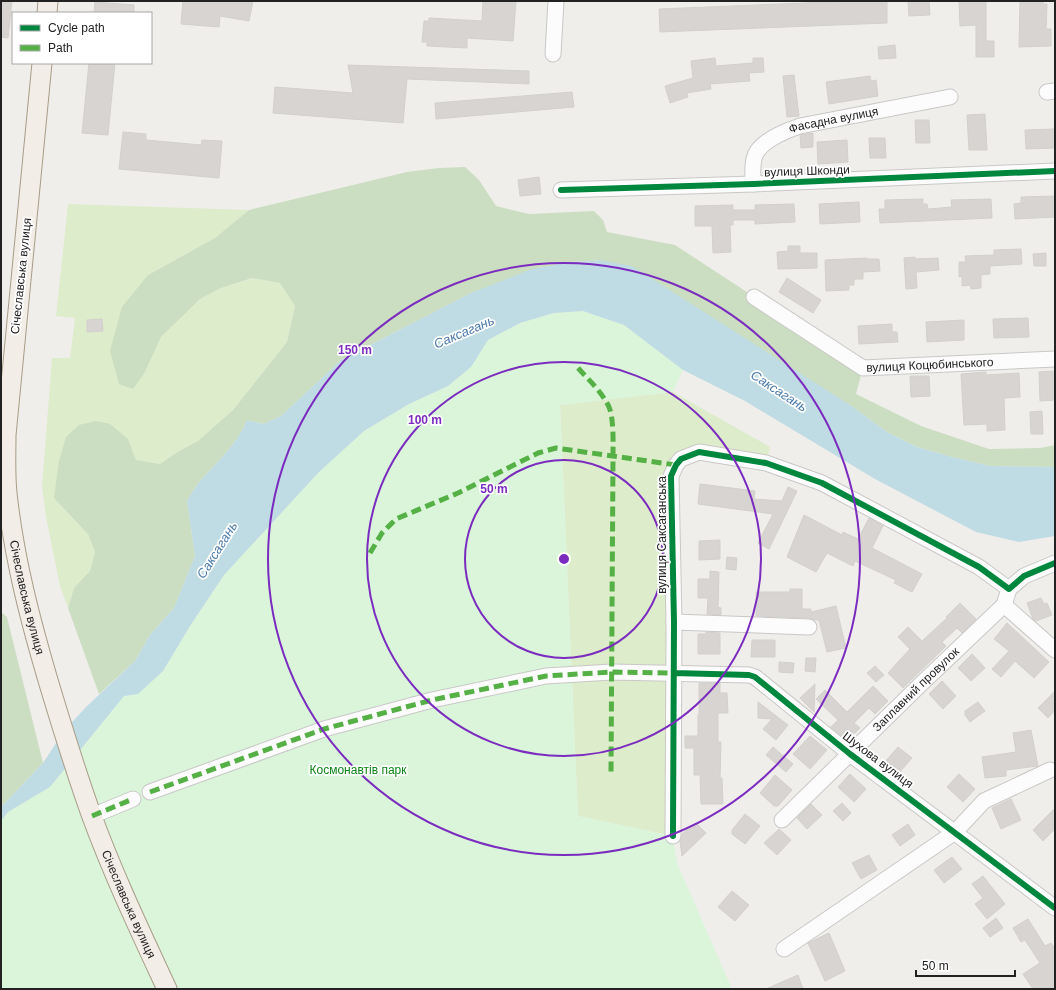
<svg xmlns="http://www.w3.org/2000/svg" width="1056" height="990" font-family="Helvetica,sans-serif">
<rect width="100%" height="100%" fill="#f0eeeb"/>
<path fill="#ddeccb" d="M68 204 249 210 215 238 148 275 145 372 161 337 200 299 221 288 253 278 281 283 295 306 287 342 233 410 198 441 179 451 160 464 136 460 128 439 88 534 95 552 90 571 74 588 68 608 60 586 46 517 42 487 52 358H70L75 318 56 316Z
M673 392 770 447 766 463 699 452 676 465 673 836 578 816 560 405Z"/>
<path fill="#cbdec1" d="M465 167 479 180 496 206 529 214 594 211 603 220 607 232 675 245 863 368 856 394 921 426 989 449 1040 448 1055 445V467L990 466 952 457 917 447 887 432 850 405 599 260 592 261 570 262 471 293 341 360 281 416 263 424 247 420C238 443 218 461 201 480 196 486 191 494 187 501L195 556 174 608 150 635 135 661 99 694 68 608 74 588 90 571 95 552 88 534 54 498 59 461 66 437 79 425 96 421 110 424 128 439 136 460 160 464 179 451 198 441 233 410 287 342 295 306 280 283 252 278 221 288 200 299 161 337 145 372 133 389 119 384 110 351 122 307 148 275 215 238 249 210 407 172 439 168Z
M1 612 7 617 43 763 4 804 1 806Z"/>
<path fill="#daf5da" d="M583 311 624 325 683 370 673 392 560 405 578 816 673 836 677 863 732 989H1V821L8 812 50 787 124 696 138 694 163 671 190 626 224 575 319 472 364 431 409 404 448 386 471 367 488 340 520 323 554 313Z"/>
<path fill="#bfdbe3" d="M599 260 632 266 850 405 887 432 917 447 952 457 990 466 1055 467V536L1019 542 976 532 875 479 745 401 683 370 624 325 583 311 554 313 520 323 488 340 471 367 448 386 409 404 364 431 319 472 224 575 190 626 163 671 138 694 124 696 50 787 8 812 1 821V806L4 804 43 763 64 731 86 707 135 661 150 635 174 608 195 556 187 501C191 494 196 486 201 480 218 461 238 443 247 420L263 424 281 416 341 360 471 293 532 269 570 262 592 261Z"/>
<path fill="#d7d4d2" stroke="#d3d0cc" d="M1 1H12L8 38 1 37Z
M183 1H253L249 21 220 16 219 27 181 24Z
M483 1H516L513 41 467 38V48L427 46V42H422L424 21H429V18L482 21Z
M852 1H887V23L660 32 659 9Z
M908 1H929L930 15 909 16Z
M959 1H986V41H994V57H976V25L960 26Z
M1020 1H1043V4H1047L1046 29H1051V46L1019 47Z
M95 2 134 5V13H94Z
M895 45 896 58 879 59 878 47Z
M715 58 716 66 753 63V58H763L764 72 749 73 750 81 710 84 711 89 687 93 688 97 670 103 665 86 693 78 691 61Z
M89 63H115L108 135 82 133Z
M348 65 529 71V84L407 79 403 123 273 113 275 87 353 93Z
M794 75 799 116 787 117 783 76Z
M870 76 871 81 876 80 878 96 829 104 826 82Z
M572 92 574 107 436 119 435 103Z
M985 114 987 150H969L967 115Z
M915 120H929L930 143H916Z
M1055 129V148L1026 149 1025 130Z
M123 132 146 134V140L201 145 202 140 222 141 219 178 119 169Z
M813 133V147L801 148 800 135Z
M869 138H885L886 158H870Z
M847 140 848 162 818 164 817 142Z
M539 177 541 194 520 196 518 180Z
M1055 196V217L1015 219 1014 204 1021 203V197Z
M923 199V204H927L928 209 952 207 951 200 991 199 992 218 880 223 879 209H885V200Z
M859 202 860 222 820 224 819 204Z
M794 204 795 222 755 224V220H733V225H730L731 252 713 253 712 226H695V206L733 205V210H755V205Z
M788 246H800V253H817V268L778 269 777 252 788 251Z
M1021 249 1022 264 990 266V274L981 275V288L971 289 970 285 962 286V276L959 277V262H966L965 256 994 255V250Z
M1046 253V266H1034L1033 254Z
M915 257V259L938 258 939 270 916 272 917 288 906 289 904 258Z
M867 258V259H879L880 271 863 272V279H854V285H849V290L826 291 825 260Z
M787 278 821 300 813 313 779 292Z
M1028 318 1029 337 994 338 993 319Z
M102 319 103 331 87 332V320Z
M964 320V340L927 342 926 322Z
M892 324V332H897L898 342 859 344 858 326Z
M1055 371V400L1040 401 1039 372Z
M986 372V375L1019 373 1020 397 1004 398 1005 430 987 431V424L964 425 961 374Z
M910 376H929L930 396 911 397Z
M1042 411 1043 434H1031L1030 412Z
M700 484 755 491 754 499 782 501 788 487 797 491 769 549 758 543 773 514 698 504Z
M804 515 842 535 843 532 858 539 869 518 883 526 872 548 922 574 912 592 894 583 896 580 855 561 853 566 827 553 816 572 787 557Z
M720 540V559L699 560V541Z
M727 557 737 558 736 570 726 569Z
M710 571 719 572 718 607 721 608V615L707 614 708 598H698V579H710Z
M790 589H802V609H811V612L836 606 846 648 827 652 819 620H815L809 618 756 616V592H790Z
M1041 598 1044 604 1047 603 1052 615 1036 621 1033 619 1027 603Z
M960 603 976 619 962 633 957 628 942 642 946 646 903 688 888 673 910 649 898 637 908 627 922 641 947 618 946 617Z
M1007 623 1049 662 1034 678 1015 661 1001 677 992 669 1009 651 994 639Z
M706 632 720 633V654H698V634H706Z
M752 640H775V657H751Z
M972 654 985 668 971 681 958 668Z
M806 658H816L815 672 805 671Z
M779 662 794 663 793 673 779 672Z
M875 666 884 675 876 682 867 673Z
M942 681 956 696 943 709 929 694Z
M699 683H720V693H727L728 713H718V742H721L720 778H722L723 804H701L700 775H694V748H685V736H698V715H699Z
M815 684 814 712 800 698Z
M873 686 888 701 875 714 869 708 854 723 860 728 847 740 831 727 838 720 816 699 825 690 847 712Z
M1055 691V710L1048 718 1038 708Z
M758 702 788 725 776 740 763 729 772 719 758 718Z
M978 702 985 711 970 722 965 715V711Z
M1031 730 1038 766 1006 770V776L985 778 982 757 1016 752 1013 733Z
M810 736 827 750 810 769 793 754Z
M773 747 793 764 786 772 766 755Z
M898 747 912 758 898 774 884 763Z
M850 774 866 789 854 802 838 787Z
M959 774 975 789 963 802 947 787Z
M775 775 792 790 778 806H774L760 793Z
M1011 799 1021 820 1001 829 992 808Z
M842 803 851 813 843 821 833 811Z
M811 804 822 815 807 829 797 818Z
M1055 808V829L1043 841 1033 830Z
M745 814 760 826 745 844 732 834V830Z
M696 823 706 833 682 856 680 841 682 834Z
M908 824 915 835 900 846 892 835Z
M779 829 791 840 777 855 764 843Z
M869 855 877 870 861 879 852 863Z
M952 857 962 869 944 883 934 870Z
M983 876 1005 904 987 919 975 904 983 898 972 884Z
M732 891 749 905 735 921 718 907Z
M996 918 1003 928 990 937 983 928Z
M1028 919 1045 946 1051 943 1055 949V989H1033L1023 974 1040 963 1025 940 1021 942 1013 928Z
M829 933 845 971 825 981 808 943Z
M798 975 803 989H766Z"/>
<g fill="none" stroke-linecap="round" stroke-linejoin="round">
<g stroke="#c9c8c7" stroke-width="17">
<g id="minor">
<path d="M553 54 556 1"/>
<path d="M1047 92 1055 91"/>
<path id="s1" d="M753 184C753 176 752 167 754 159 757 142 785 131 800 126L950 97"/>
<path d="M561 190 753 184 1055 171"/>
<path id="s2" d="M754 297 863 368 1055 359"/>
<path d="M1004 605 1055 650"/>
<path d="M674 622 809 627"/>
<path d="M150 792 324 729 432 700 546 676 612 672 749 675 755 677 760 681 850 754 1055 908"/>
<path d="M92 816 133 799"/>
<path id="s3" d="M782 820 920 685 1004 605 1009 589"/>
<path d="M673 836 674 622 671 476 676 465 681 459 699 452 766 463 822 483 979 567 1009 589 1024 576 1055 563"/>
<path d="M784 949 955 832 984 801 1050 770"/>
</g>
</g>
<g stroke="#a79c86" stroke-width="21">
<g id="major">
<path d="M47 13 48 1"/>
<path id="s4" d="M42 63 6 435C6 454 5 474 7 493 14 559 31 623 50 687 63 730 76 772 91 814 113 874 140 931 167 989"/>
</g>
</g>
<use href="#minor" stroke="#fdfcfc" stroke-width="15"/>
<use href="#major" stroke="#f3ede7" stroke-width="19"/>
<path stroke="#55b145" stroke-width="5" stroke-dasharray="10 5" stroke-linecap="butt" d="M578 368C589 380 602 392 609 407 614 419 613 443 613 456L611 774
M370 553 382 533 396 519 458 493 538 453 556 448 676 465
M150 792 324 729 432 700 546 676 612 672 674 673
M92 816 133 799"/>
<g stroke="#fff" stroke-width="8">
<path id="cycleway" d="M561 190 753 184 1055 171
M674 673 749 675 755 677 850 754 1055 908
M673 836 674 622 671 476 676 465 681 459 699 452 766 463 822 483 979 567 1009 589 1024 576 1055 563"/>
</g>
<use href="#cycleway" stroke="#00873e" stroke-width="6"/>
</g>
<g fill="none" stroke="#7b2cbf" stroke-width="2">
<circle cx="564" cy="559" r="99"/>
<circle cx="564" cy="559" r="197"/>
<circle cx="564" cy="559" r="296"/>
</g>
<g text-anchor="middle" dominant-baseline="central" stroke-width="3.5" stroke-linejoin="round" paint-order="stroke">
<g font-size="12" fill="#222" stroke="#fff">
<text stroke="none"><textPath href="#s1" startOffset="118">Фасадна вулиця</textPath></text>
<text transform="translate(807 171) rotate(-2)">вулиця Шконди</text>
<text transform="translate(21 276) rotate(-84)">Січеславська вулиця</text>
<text stroke="none"><textPath href="#s2" startOffset="197">вулиця Коцюбинського</textPath></text>
<text transform="translate(662 535) rotate(-90)">вулиця Саксаганська</text>
<text stroke="none"><textPath href="#s4" startOffset="538">Січеславська вулиця</textPath></text>
<text stroke="none"><textPath href="#s3" startOffset="187">Заплавний провулок</textPath></text>
<text transform="translate(878 760) rotate(37)">Шухова вулиця</text>
<text stroke="none"><textPath href="#s4" startOffset="862">Січеславська вулиця</textPath></text>
</g>
<g font-size="12" fill="#0c8416" stroke="#fff">
<text x="358" y="770">Космонавтів парк</text>
</g>
<g font-size="13" font-style="italic" fill="#4a7aab" stroke="#fff">
<text transform="translate(464 332) rotate(-23)">Саксагань</text>
<text transform="translate(779 391) rotate(33)">Саксагань</text>
<text transform="translate(217 550) rotate(-58)">Саксагань</text>
</g>
</g>
<circle cx="564" cy="559" r="6" fill="#7b2cbf" stroke="#fff" stroke-width="2"/>
<g font-size="12" text-anchor="middle" font-weight="bold" fill="#7b2cbf" stroke="#fff" stroke-width="3.5" stroke-linejoin="round" paint-order="stroke">
<text x="355" y="354">150 m</text>
<text x="425" y="424">100 m</text>
<text x="494" y="493">50 m</text>
</g>
<rect width="1056" height="990" fill="none" stroke="#222222" stroke-width="4"/>
<rect x="12" y="12" width="140" height="52" fill="#ffffff" stroke="#a7a7a7"/>
<rect x="20" y="25" width="20" height="6" fill="#00873e" stroke="#a7a7a7"/>
<text x="48" y="32" font-size="12" fill="#222222">Cycle path</text>
<rect x="20" y="45" width="20" height="6" fill="#55b145" stroke="#a7a7a7"/>
<text x="48" y="52" font-size="12" fill="#222222">Path</text>
<path d="M916 970v6h99v-6" fill="none" stroke="#222222" stroke-width="2"/>
<text x="922" y="970" font-size="12" fill="#222222" stroke="#ffffff" stroke-width="3" paint-order="stroke">50 m</text>
</svg>
